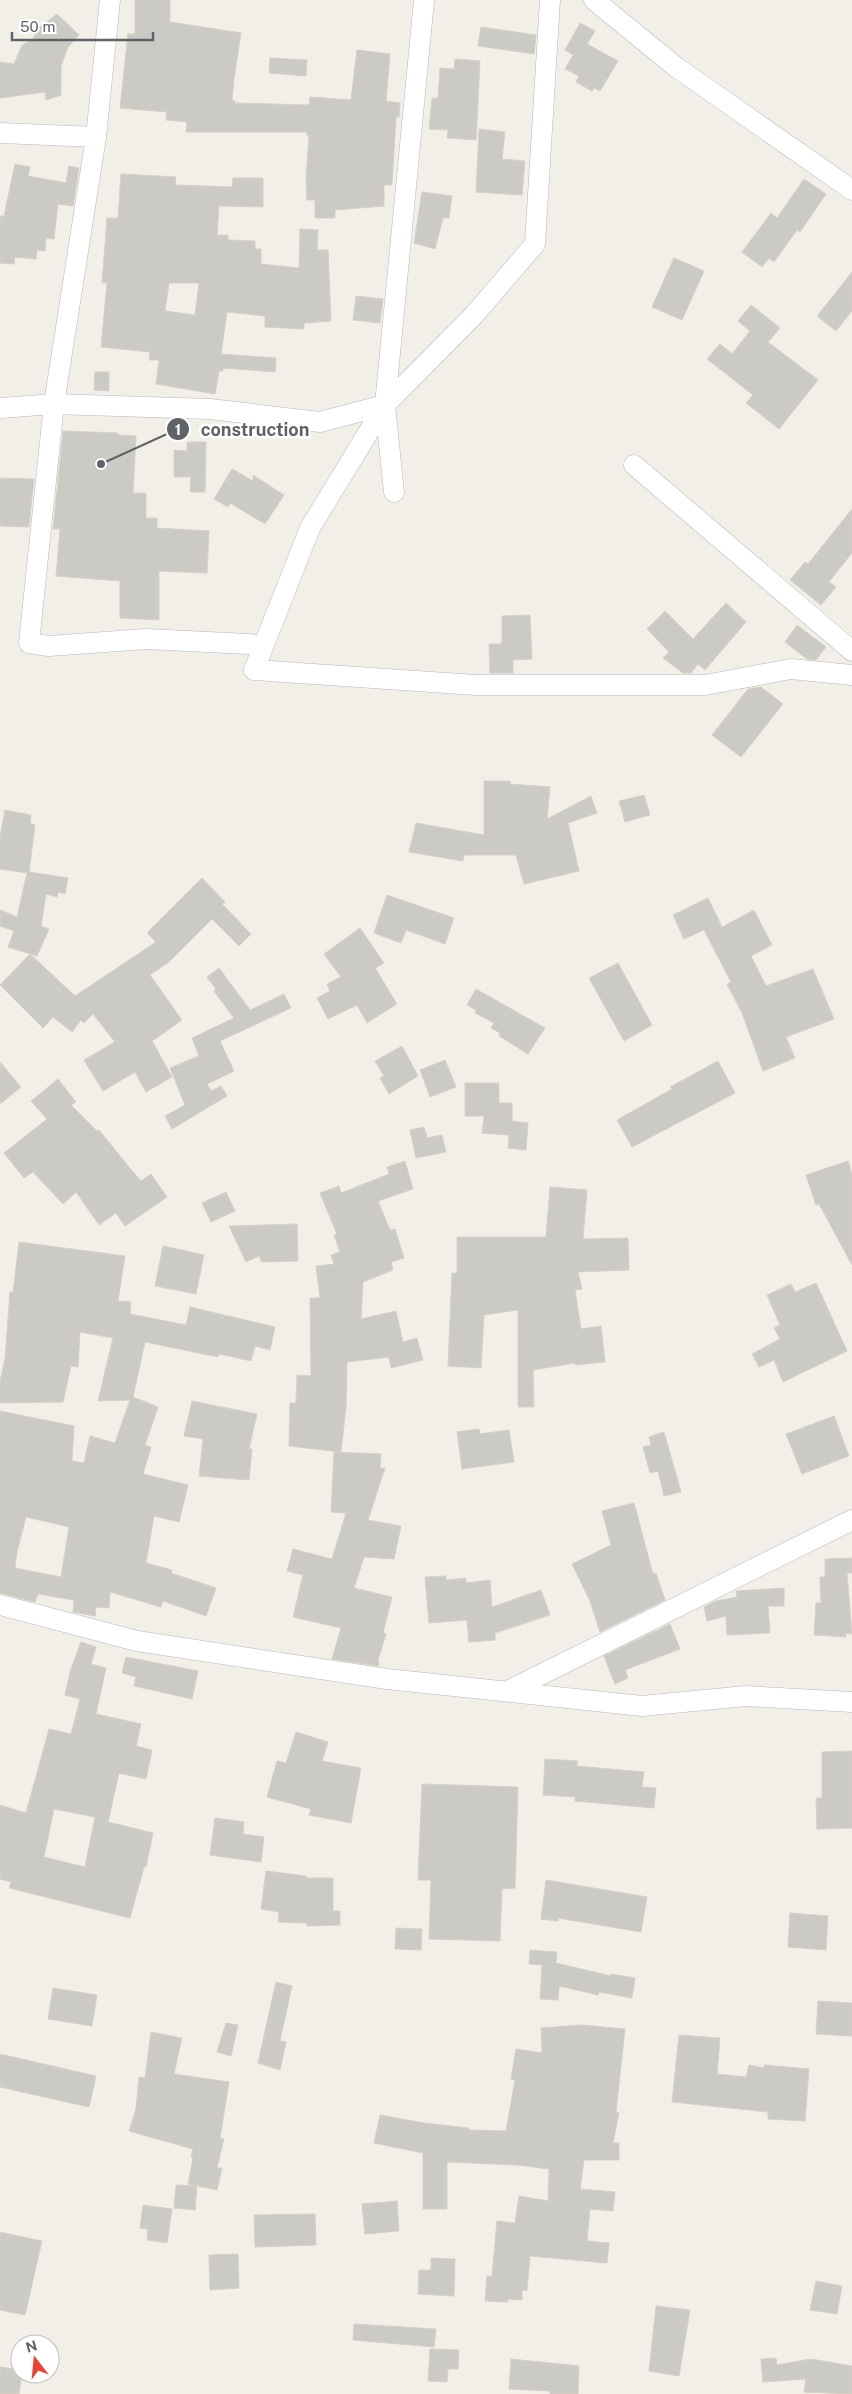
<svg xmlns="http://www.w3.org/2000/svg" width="852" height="2394" font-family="'Public Sans',sans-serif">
<rect width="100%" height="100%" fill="#f1efe8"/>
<path fill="#cccac5" stroke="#d6d1c6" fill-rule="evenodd" d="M135 0H170V22L241 33 234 79 232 100 235 101V103L309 105 310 97 351 100 357 50 390 54 386 101 400 103 399 117H396L392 185H384V206L335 210V218H315V200H307L306 178 309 136 307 135V132H186L187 122 166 120 167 112 120 108 128 34H135Z
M57 14 79 35 68 47 61 66V95L46 100 45 92 0 98V62L14 64 22 45 33 39 37 29Z
M580 23 595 31 587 44 618 61 600 91 594 88 592 91 576 82 579 76 565 69 573 55 565 50Z
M481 27 536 35 534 54 478 46Z
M270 58 307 60 306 76 269 73Z
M455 59 480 61 476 140 447 138 448 130 429 129 432 98H438L440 68 454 69Z
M479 129 505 132 502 159 525 161 522 195 476 192Z
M15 164 30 167 28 176 66 183 69 166 79 168 73 206 58 204 54 239 46 238 45 251 37 250 36 259 15 257 14 264 0 263V216H4Z
M121 174 176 177 175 185 232 187 233 178H263V207L219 206 217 235H228V240L255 241V249H261V264L299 268 300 229 318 230 317 250H328L331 321 304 323V329L265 327V316L227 312 221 354 276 358 275 372 223 368V371H219L215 394 156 384 159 360H149L150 352 101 347 107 283H102L107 218H118ZM169 283H199L195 315 165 311Z
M804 179 826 194 800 232 797 230 774 262 769 258 762 267 742 252 771 213 777 218Z
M422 192 452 196 449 218H443L435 249 414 243Z
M674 258 704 271 682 320 652 307Z
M852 272V311L836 331 817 316Z
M356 296 383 299 380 323 353 320Z
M751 305 780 328 768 342 818 380 779 429 746 403 753 395 707 359 720 344 732 354 750 331 738 321Z
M95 372H109V391L94 390Z
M63 431 118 433V435L136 436 133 493H146V518H157V528L209 531 207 573 159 571V620L120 618V581L56 576 60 529H53Z
M187 442H206L205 492H190L191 477H174V450L187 451Z
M232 469 253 481V475L284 495 265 524 230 503 228 507 214 499Z
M0 478 34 479 29 527 0 526Z
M852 509V553L829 582 836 587 821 605 790 580 805 562 808 564Z
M726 603 746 622 705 670 698 664 691 673H683L663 658 669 652 647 629 665 611 693 639Z
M530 615 532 659 513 660V673H490L489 644H502V616Z
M797 625 826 647 816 660 807 659 785 642Z
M761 687 783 704 741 757 712 735 748 689Z
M484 781H510V784L550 787 547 819 591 796 597 813 568 823 579 871 524 884 516 855H464L463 861 409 852 416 823 484 835Z
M644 795 650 815 625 822 619 801Z
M5 810 31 815 30 823 35 825 29 872 68 878 65 894 58 892 57 897 46 894 41 926 49 929 37 956 8 947 14 931 0 926V910L17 917 27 873 0 869V836Z
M202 878 225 902 222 904 251 934 239 946 212 919 169 962 150 975 182 1020 152 1041 172 1077 146 1092 135 1072 103 1091 84 1060 115 1042 93 1014 84 1023 81 1020 72 1032 53 1017 43 1028 0 985 30 954 75 996 156 942 147 933Z
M387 895 454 918 445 944 406 930 401 943 374 933Z
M708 898 722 927 754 910 772 945 751 956 766 986 813 969 834 1019 786 1037 795 1058 763 1071 742 1013 727 984 731 982 704 930 684 939 673 915Z
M360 928 384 963 375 968 397 1004 367 1023 357 1005 328 1019 317 998 330 991 327 984 341 977 324 954Z
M618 963 652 1025 624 1041 589 978Z
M219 968 250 1010 284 994 291 1008 220 1041 234 1071 207 1084 211 1091 221 1086 227 1096 172 1129 165 1116 185 1105 170 1068 199 1056 192 1038 234 1018 214 991 216 989 207 977Z
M476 989 545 1028 528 1054 499 1036 500 1033 491 1028 494 1023 475 1013 476 1010 467 1005Z
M402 1046 418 1076 389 1094 380 1078 384 1076 375 1061Z
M445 1060 456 1087 430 1097 420 1070Z
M718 1061 735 1093 632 1147 617 1120 672 1089 670 1087Z
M0 1062 21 1087 0 1104Z
M58 1079 76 1102 71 1105 97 1131 99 1130 133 1172 141 1181 151 1174 167 1197 125 1226 116 1213 99 1225 76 1192 63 1204 33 1172 24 1178 4 1153 47 1119 31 1101Z
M465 1083H499V1103H512V1121L528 1123 526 1150 508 1148 509 1135 482 1133 484 1116H465Z
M424 1127 427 1138 442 1135 446 1152 416 1158 410 1130Z
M405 1161 413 1189 378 1201 390 1230 395 1229 404 1258 391 1262 393 1270 363 1282 361 1319 396 1311 403 1342 417 1338 423 1360 391 1368 389 1357 347 1362 346 1407 341 1452 289 1446 290 1403H296L297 1375 311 1376 310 1298H320L316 1266 334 1264 331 1255 340 1252 334 1235 337 1234 320 1193 339 1186 341 1193 389 1174 387 1167Z
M848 1161 852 1174V1265L819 1204 816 1205 806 1175Z
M550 1187 587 1190 583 1239 628 1238 629 1270 578 1272 582 1289 575 1290 581 1329 601 1326 605 1362 575 1365V1363L533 1370 534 1407H518V1310L484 1315 481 1368 448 1366 452 1273H457V1237H546Z
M226 1192 235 1211 211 1222 202 1203Z
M297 1224 298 1261 262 1262 259 1256 246 1262 229 1226Z
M19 1242 125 1256 118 1301 131 1302 130 1314 186 1325 190 1307 275 1327 270 1350 255 1346 251 1361 219 1354 218 1357 145 1342 133 1397 158 1407 145 1445 151 1447 143 1474 188 1485 179 1522 154 1516 146 1563 172 1570 171 1573 216 1588 206 1616 163 1601 161 1607 110 1592 109 1608 96 1607 95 1616 73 1612 74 1600 38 1594 35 1602 0 1593V1411L74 1426 72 1461 84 1463 90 1436 115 1443 130 1400 98 1401 113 1338 80 1332 78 1367 71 1366 63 1402 0 1403V1381L5 1359 10 1292H13ZM26 1517 69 1527 61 1577 15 1568 17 1552Z
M163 1246 204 1255 196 1294 155 1286Z
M816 1283 847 1351 783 1382 774 1360 759 1367 752 1354 780 1339 774 1328 780 1325 767 1295 791 1284 795 1292Z
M192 1401 257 1414 249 1449H252L249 1480 199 1476 203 1439 184 1436Z
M834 1416 849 1456 802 1474 786 1434Z
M479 1429 480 1434 509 1430 514 1462 462 1469 457 1432Z
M664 1432 681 1492 664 1496 658 1471 650 1473 643 1447 651 1445 649 1437Z
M334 1452 381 1454 380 1468H385L368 1520 401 1526 394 1559 364 1557 354 1588 392 1597 383 1633 386 1634 378 1660 379 1666 332 1659 341 1628 293 1617 303 1575 287 1571 293 1549 332 1559 346 1513 331 1512Z
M634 1503 653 1574 656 1573 665 1600 600 1632 590 1601 572 1564 611 1545 602 1511Z
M852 1558V1573H847L852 1634 846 1633V1637L814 1635 816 1603H821L820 1577H825V1559Z
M446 1576V1580L466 1578V1583L490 1580 492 1607 541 1590 550 1615 495 1633V1640L469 1642 467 1620 429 1623 425 1577Z
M784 1588V1606H768L770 1633 727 1635 726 1616 707 1621 704 1607 716 1601 737 1597 736 1591Z
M670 1624 680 1649 625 1670 628 1678 615 1684 604 1656Z
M81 1642 96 1647 91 1664 106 1668 96 1714 141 1724 136 1746 152 1750 146 1779 119 1773 108 1822 153 1833 146 1867H144L130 1918 9 1888 11 1882 0 1879V1805L26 1813 49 1729 71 1734 80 1699 65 1695 70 1672ZM54 1809 95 1817 85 1867 44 1857Z
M126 1657 198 1671 192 1699 134 1686 136 1677 122 1673Z
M296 1732 328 1742 322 1761 361 1768 351 1823 309 1815 311 1809 267 1797 277 1761 286 1763Z
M852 1751V1828L817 1829 816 1798H822V1752Z
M545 1759 577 1761V1766L644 1772 642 1787 656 1788 654 1808 575 1801V1797L543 1795Z
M422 1784 518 1787 515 1888 502 1889 500 1941 429 1939 431 1880H418Z
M215 1818 244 1822 243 1834 264 1837 261 1862 210 1855Z
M266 1871 306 1876V1878H333V1911H340V1925L307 1926V1923L278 1922 279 1912 261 1909Z
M546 1880 647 1897 641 1932 558 1918V1921L541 1919Z
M790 1913 828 1916 826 1950 788 1947Z
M396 1928 422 1929 421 1950 395 1949Z
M530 1950 557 1952 556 1963 611 1976V1974L635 1978 632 1998 599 1992 598 1995 559 1986 558 2000 540 1999 542 1965 529 1964Z
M276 1982 292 1986 280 2041 286 2042 280 2070 258 2063Z
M53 1988 97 1995 92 2026 48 2019Z
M818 2001 852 2003V2036L816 2034Z
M226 2023 238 2025 231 2056 217 2052Z
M582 2025 625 2029 616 2112 619 2113 613 2143H619V2160H584L580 2189 615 2192 613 2211 590 2209 587 2241 609 2243 607 2263 530 2256 527 2291 522 2290V2300L508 2299V2302L485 2301 487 2276H492L497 2221 515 2223 519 2196 548 2201 549 2169 517 2165 447 2162V2209H423V2153L374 2143 380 2115 424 2123 469 2128 468 2130 506 2131 515 2080 511 2079 516 2049 542 2053 541 2028Z
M151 2032 182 2038 174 2074 229 2082 220 2138 224 2139 217 2168H222L217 2190 188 2184 193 2158 191 2157 193 2149 129 2131 136 2109 139 2077 145 2078Z
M679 2035 720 2038 717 2074 746 2077 749 2065 764 2068V2065L809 2069 805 2121 768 2119V2112L672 2102Z
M0 2054 96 2076 89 2107 0 2087Z
M176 2185 197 2186 195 2210 174 2208Z
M397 2201 399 2231 365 2234 362 2204Z
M143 2205 172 2209 167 2243 147 2240 148 2229 140 2228Z
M315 2214 316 2245 255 2247 254 2215Z
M0 2232 42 2241 25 2315 0 2310Z
M238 2254 239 2288 210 2290 209 2255Z
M431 2258 455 2259 454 2296 418 2294 419 2270H431Z
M816 2281 842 2286 837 2314 810 2310Z
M656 2306 690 2310 679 2376 649 2371Z
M354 2324 436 2329 434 2347 353 2340Z
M430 2349 459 2350 458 2369H448L447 2382 428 2381Z
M776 2358 777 2365 811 2359 852 2366V2394L804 2392 806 2379 763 2382 761 2359Z
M511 2359 579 2366 578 2394H550V2391L509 2389Z
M0 2367 20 2370V2374H22L19 2394H0Z"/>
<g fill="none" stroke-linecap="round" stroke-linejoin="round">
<g stroke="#b5b8bc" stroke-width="21">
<path id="street" d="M110 0 96 137 54 404 29 643 49 646 146 639 249 644 263 647
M550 0 535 244 474 315 385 405 310 528 254 670 476 685H705L791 669 852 675
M594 0 676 67 852 190
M0 133 96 137
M0 408 54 404 210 409 320 422 385 405
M634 465 852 651
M394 492 385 405 424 0
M0 1605 137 1641 387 1679 642 1706 746 1696 852 1702
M508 1691 852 1520"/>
</g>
<use href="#street" stroke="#fff" stroke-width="20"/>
</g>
<path fill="none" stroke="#5f6368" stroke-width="2" d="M101 464L178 429"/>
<g fill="#5f6368" stroke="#fff" stroke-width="2">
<circle cx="101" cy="464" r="5"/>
<circle cx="178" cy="429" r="12"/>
</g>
<g font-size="15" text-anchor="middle" font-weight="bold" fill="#fff">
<text x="178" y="435">1</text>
</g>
<g font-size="18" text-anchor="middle" font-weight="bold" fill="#5f6368" stroke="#fff" stroke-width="5" stroke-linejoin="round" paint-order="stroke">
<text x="255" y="436">construction</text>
</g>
<g transform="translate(35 2359) rotate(344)"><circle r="24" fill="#ffffff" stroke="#bfc1c3"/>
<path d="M0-4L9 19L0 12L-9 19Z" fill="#ea4335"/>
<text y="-8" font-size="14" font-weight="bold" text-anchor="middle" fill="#5f6368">N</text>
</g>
<path d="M12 32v8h141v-8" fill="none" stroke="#5f6368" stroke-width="2.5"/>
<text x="20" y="32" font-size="15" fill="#5f6368" stroke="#ffffff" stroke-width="4" paint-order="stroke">50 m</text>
</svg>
